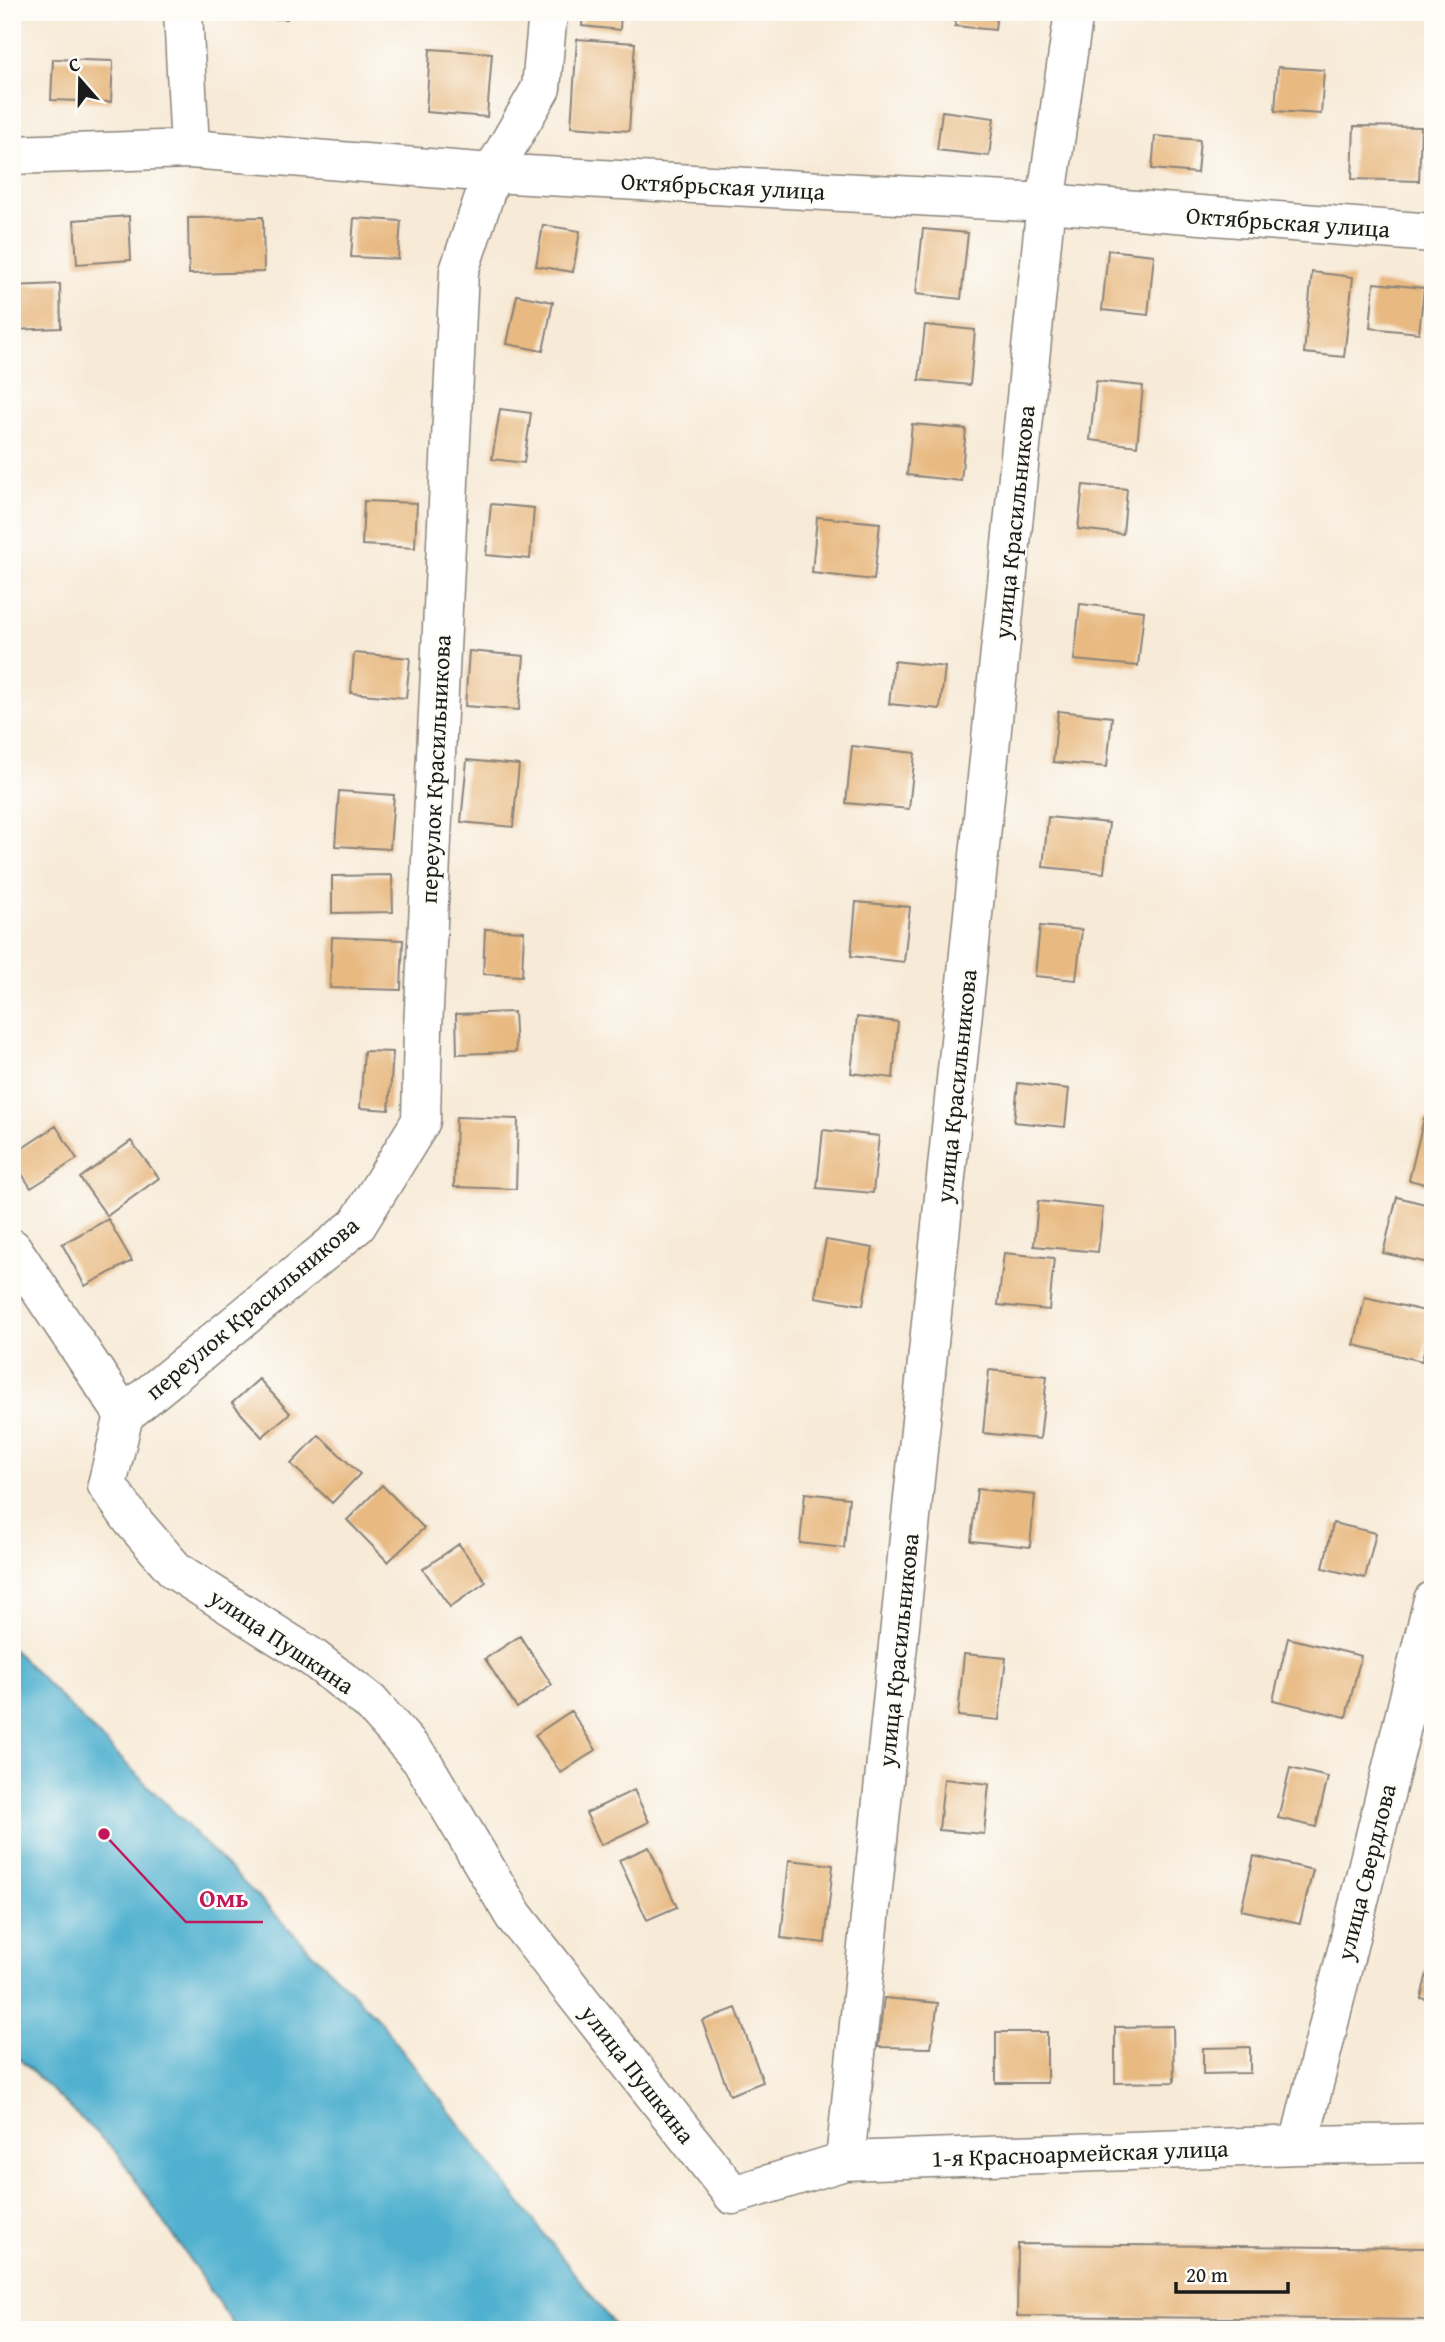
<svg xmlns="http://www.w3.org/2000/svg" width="1445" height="2342" font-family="'Gentium Book Plus',serif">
<rect width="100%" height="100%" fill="#fdfcf7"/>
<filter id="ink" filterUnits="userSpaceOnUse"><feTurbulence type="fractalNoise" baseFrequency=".0143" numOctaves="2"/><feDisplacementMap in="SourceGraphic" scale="14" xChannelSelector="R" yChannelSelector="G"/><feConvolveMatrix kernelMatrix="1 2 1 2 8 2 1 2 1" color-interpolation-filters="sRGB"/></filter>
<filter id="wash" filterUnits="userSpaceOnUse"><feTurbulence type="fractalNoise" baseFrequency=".00686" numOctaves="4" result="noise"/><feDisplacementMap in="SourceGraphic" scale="28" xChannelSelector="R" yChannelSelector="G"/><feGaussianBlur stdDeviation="1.57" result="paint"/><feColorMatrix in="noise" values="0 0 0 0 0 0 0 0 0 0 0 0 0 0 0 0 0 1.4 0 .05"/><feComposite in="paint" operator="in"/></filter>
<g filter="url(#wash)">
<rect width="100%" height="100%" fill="#f7ead7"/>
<path fill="#50b0cf" stroke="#366676" stroke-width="2" d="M12 1648 379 2020 618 2330H237L118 2154 12 2052Z"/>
<g id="blocks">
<path fill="#e8b981" d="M253 12H287V19H253Z
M583 12H621L620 30 582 26Z
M957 12H997L995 30 955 26Z
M577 39 635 43 629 131 571 127Z
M430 49 492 53 487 117 426 112Z
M53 59 113 61 111 102 51 100Z
M1278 67 1324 70 1321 114 1275 111Z
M942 111 994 118 989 156 937 150Z
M1354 126 1421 127 1419 181 1352 179Z
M1155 136 1200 140 1197 173 1152 169Z
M129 216 131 260 77 264 74 220Z
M263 217 264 272 189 274 188 218Z
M354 218 401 221 398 259 351 257Z
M543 225 580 231 573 272 536 266Z
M923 229 968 233 961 299 916 294Z
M1108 250 1154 255 1148 315 1102 310Z
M1312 272 1353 277 1344 357 1304 353Z
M1374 283 1424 288 1419 333 1370 328Z
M60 284 61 328 12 330V286Z
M517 295 553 302 543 351 507 344Z
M925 325 975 330 970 385 919 380Z
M1096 381 1143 386 1137 446 1090 440Z
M500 409 531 413 524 463 492 459Z
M912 424 966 429 961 481 907 475Z
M1083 485 1127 489 1123 534 1078 529Z
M364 501 417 503 415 548 362 545Z
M491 504 534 508 530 559 486 555Z
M817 517 880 523 874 580 812 573Z
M1080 604 1144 611 1138 666 1074 660Z
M469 651 524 656 519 710 465 706Z
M354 653 410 658 406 698 351 693Z
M894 661 945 667 940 709 889 704Z
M1058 711 1112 717 1107 767 1053 762Z
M852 746 915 753 909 809 846 803Z
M467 760 519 765 513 827 461 822Z
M339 791 394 795 390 849 335 846Z
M1048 817 1109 823 1104 873 1043 867Z
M392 875 393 912 332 913V876Z
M856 902 910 907 904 962 851 956Z
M1040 926 1082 930 1076 980 1035 976Z
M485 929 524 931 522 976 483 974Z
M332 937 403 940 401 990 330 988Z
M514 1012 516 1052 457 1054 456 1014Z
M857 1017 898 1022 893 1078 851 1073Z
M364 1051 393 1052 389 1110 360 1108Z
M1018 1083 1069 1089 1065 1127 1014 1122Z
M456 1117 518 1119 516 1189 454 1187Z
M1424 1118 1433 1120V1186L1409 1180Z
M56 1126 77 1159 31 1188 12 1159V1155Z
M823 1130 879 1136 873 1193 817 1188Z
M131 1141 159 1178 107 1216 80 1178Z
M1397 1197 1433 1206V1264L1383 1253Z
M1038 1201 1103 1208 1098 1252 1034 1246Z
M108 1219 132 1261 85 1286 62 1244Z
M826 1240 873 1248 863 1305 815 1297Z
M1004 1253 1054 1258 1049 1310 998 1305Z
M1365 1297 1433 1313 1422 1361 1354 1345Z
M989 1370 1047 1376 1040 1439 983 1433Z
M259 1379 290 1413 262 1437 232 1403Z
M319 1435 360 1474 332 1503 291 1464Z
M382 1485 424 1528 388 1562 347 1520Z
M977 1489 1035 1495 1030 1547 971 1541Z
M805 1493 849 1498 844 1548 800 1543Z
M1333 1523 1376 1533 1365 1578 1323 1568Z
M459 1544 486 1582 450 1607 423 1569Z
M520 1636 552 1685 517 1708 485 1659Z
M1288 1638 1361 1656 1346 1717 1273 1700Z
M964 1654 1006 1658 999 1720 958 1716Z
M571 1711 596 1750 561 1773 535 1735Z
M1290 1768 1328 1777 1316 1827 1278 1818Z
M944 1779 989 1784 984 1834 939 1830Z
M634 1790 649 1822 601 1845 586 1813Z
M649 1847 677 1907 647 1920 619 1860Z
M1254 1856 1313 1870 1300 1923 1241 1910Z
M789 1860 833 1865 825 1943 781 1938Z
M1432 1952 1433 1953V2001L1421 1998Z
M884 1998 938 2003 931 2048 878 2047Z
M736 2008 763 2082 730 2095 702 2021Z
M1173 2026 1174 2082 1115 2083V2027Z
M996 2032H1047V2083H996Z
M1250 2047V2073L1203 2074V2048Z
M1018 2244 1433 2248V2320L1017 2316Z"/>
</g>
</g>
<g filter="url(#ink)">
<use href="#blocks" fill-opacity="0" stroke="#8a837a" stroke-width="2"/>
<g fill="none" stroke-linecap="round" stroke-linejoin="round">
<g stroke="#8a837a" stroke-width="41">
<path id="minor" d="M183 12 190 149
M12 155 190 149 492 173 1046 203 1433 233
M12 1248 124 1415 107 1485 131 1519 176 1571 313 1658 370 1702 422 1761 514 1916 733 2195 845 2161 1299 2145 1433 2143
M124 1415 357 1225 421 1121 423 1028 459 271 492 173 541 88 548 12
M1299 2145 1433 1600
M845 2161 1046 203 1074 12"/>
</g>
<use href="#minor" stroke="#fff" stroke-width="38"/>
</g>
</g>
<g text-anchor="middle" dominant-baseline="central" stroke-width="5" stroke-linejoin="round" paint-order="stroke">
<g font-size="24" fill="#1c1c1c" stroke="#fdfcf7">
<text transform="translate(723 186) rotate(3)">Октябрьская улица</text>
<text transform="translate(1288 222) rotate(4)">Октябрьская улица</text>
<text transform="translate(1014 522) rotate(-84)">улица Красильникова</text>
<text transform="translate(435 769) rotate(-87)">переулок Красильникова</text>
<text transform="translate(956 1086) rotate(-84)">улица Красильникова</text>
<text transform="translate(252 1308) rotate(-40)">переулок Красильникова</text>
<text transform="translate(282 1641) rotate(34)">улица Пушкина</text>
<text transform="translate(898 1650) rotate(-84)">улица Красильникова</text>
<text transform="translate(1366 1872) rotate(-76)">улица Свердлова</text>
<text transform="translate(638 2074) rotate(52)">улица Пушкина</text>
<text transform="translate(1080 2153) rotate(-2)">1-я Красноармейская улица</text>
</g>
</g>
<path fill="none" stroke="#c2185b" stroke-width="2.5" d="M104 1834L186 1922H263"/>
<circle fill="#c2185b" stroke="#fdfcf7" stroke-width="2.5" cx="104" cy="1834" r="7"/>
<g font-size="26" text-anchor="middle" font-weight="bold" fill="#c2185b" stroke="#fdfcf7" stroke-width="5" stroke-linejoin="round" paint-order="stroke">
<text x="224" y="1907">Омь</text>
</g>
<rect width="1445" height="2342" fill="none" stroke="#fdfcf7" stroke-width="42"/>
<g transform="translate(80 80) rotate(340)" stroke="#fdfcf7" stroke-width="5" paint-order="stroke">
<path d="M0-5L12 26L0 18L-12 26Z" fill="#1c1c1c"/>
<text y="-10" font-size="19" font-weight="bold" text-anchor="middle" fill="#1c1c1c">С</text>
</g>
<path d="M1176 2282v10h112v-10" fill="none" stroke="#1c1c1c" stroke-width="3.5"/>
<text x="1186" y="2282" font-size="21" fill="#1c1c1c" stroke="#fdfcf7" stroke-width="5" paint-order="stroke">20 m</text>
</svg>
